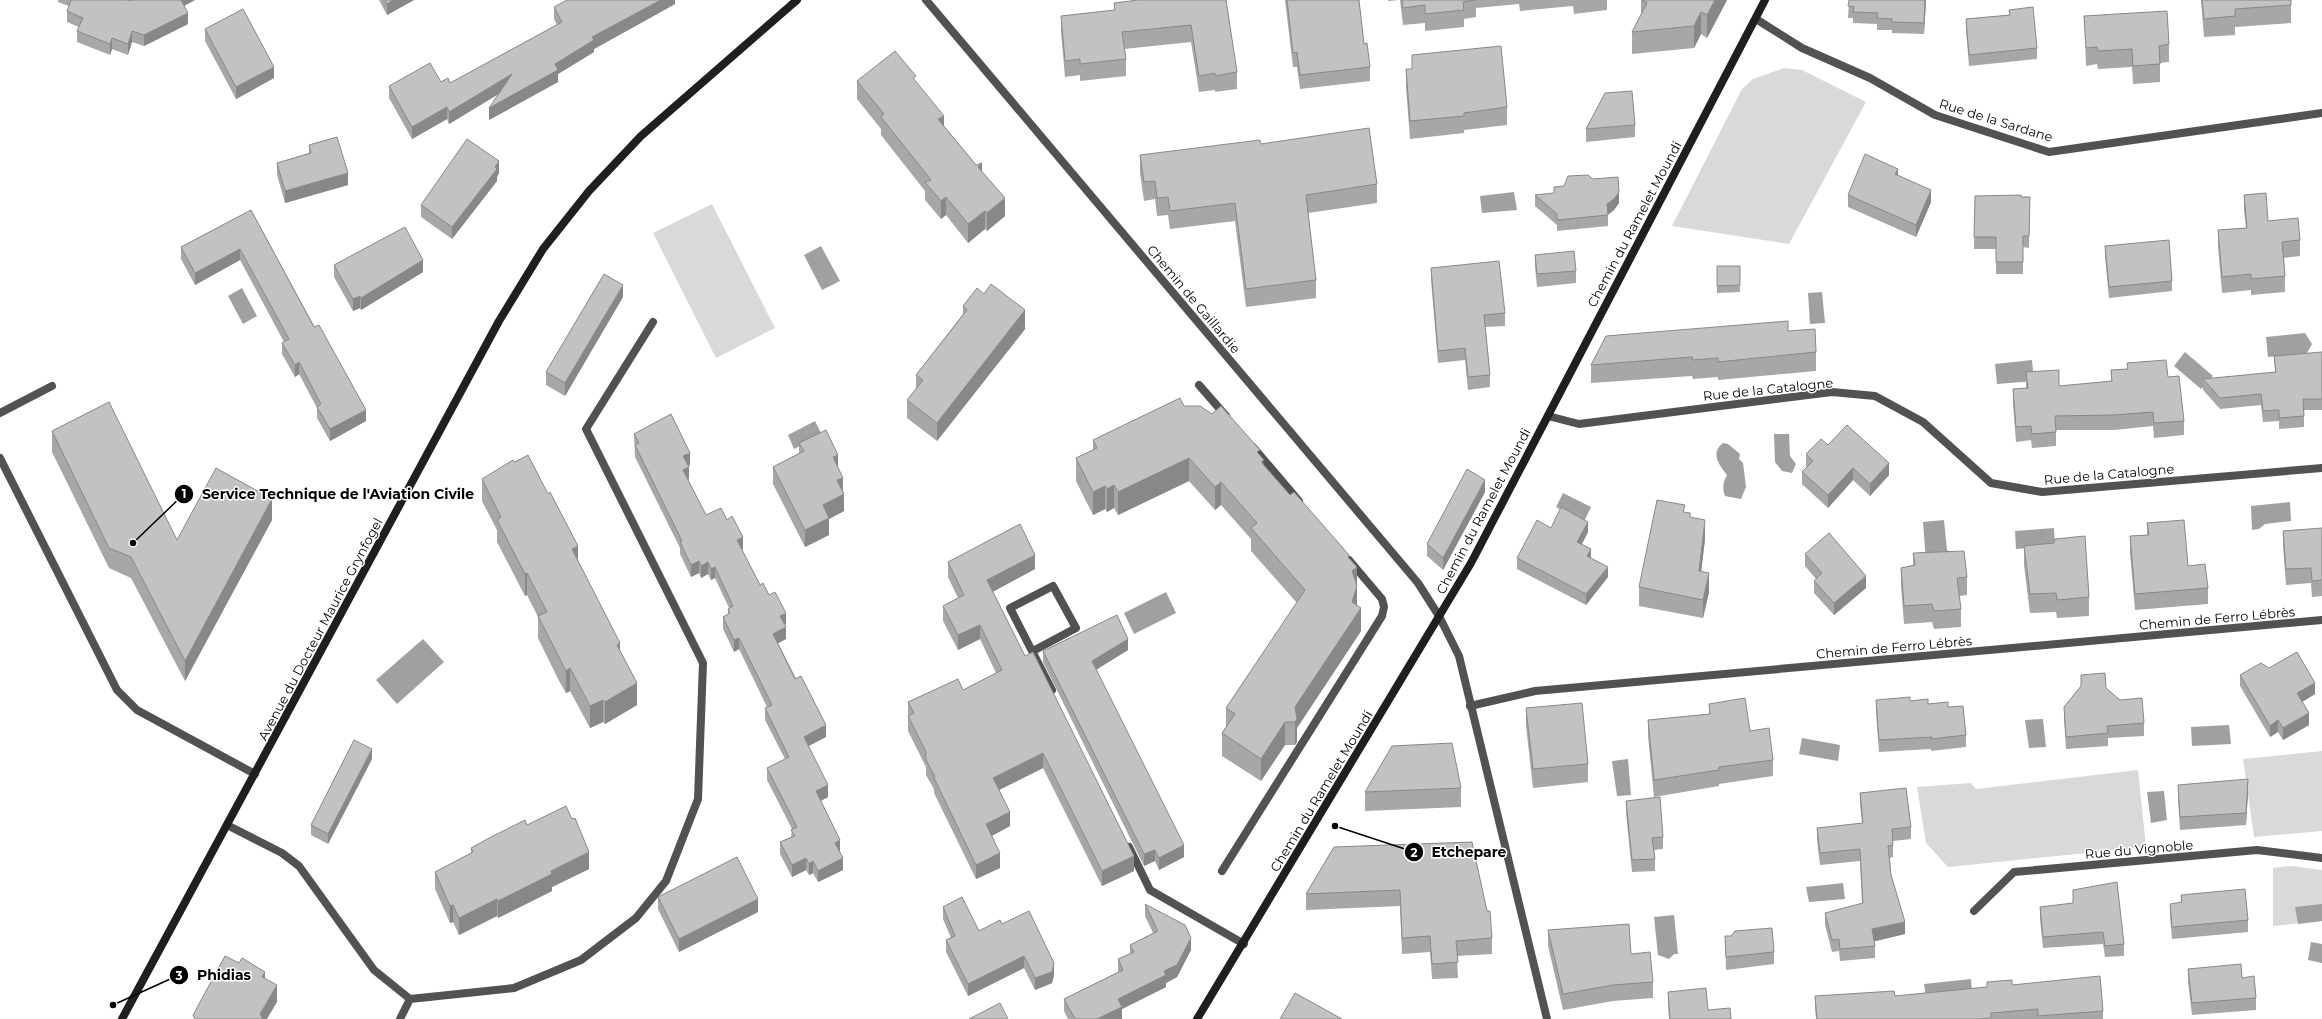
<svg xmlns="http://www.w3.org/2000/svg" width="2322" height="1019" font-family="Montserrat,sans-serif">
<rect width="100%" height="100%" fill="#fff"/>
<path fill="#d9d9d9" d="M1784 68 1802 70 1866 102 1789 244 1672 226 1742 89 1753 79Z
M712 204 775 328 716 358 653 233Z
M2322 751V831L2254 837 2243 759Z
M2138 770 2146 847 1948 867 1926 843 1917 787 1971 783 1976 789Z
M2291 866 2322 870V921L2273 926V868Z"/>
<path fill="#a0a0a0" d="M1514 192 1517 210 1482 213 1480 196Z
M821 246 840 281 822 290 804 255Z
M242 288 257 316 243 324 228 296Z
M1822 292 1825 323 1810 324 1808 293Z
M2305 333 2312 344 2307 353 2268 357 2266 337Z
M2185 352 2213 376 2201 389 2174 366Z
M2032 360 2034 381 1997 384 1995 364Z
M815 421 822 435 794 449 788 435Z
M1774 434H1789L1790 456 1796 464 1792 473 1782 471 1775 462Z
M1723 443 1728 444 1740 454 1739 459 1743 463 1746 487 1741 499 1725 496C1722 487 1723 483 1727 475 1719 465 1710 453 1723 443Z
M1563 493 1591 507 1584 522 1556 507Z
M2290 502 2291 521 2265 524 2259 529 2252 530 2251 506Z
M1944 520 1947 550 1951 552 1926 562 1923 522Z
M2054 528 2055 546 2016 549 2015 531Z
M1166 592 1176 613 1134 634 1124 613Z
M423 639 444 662 397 704 376 680Z
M2043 719 2046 747 2029 748 2025 720Z
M2229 725 2231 744 2192 746 2191 727Z
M1802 738 1840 745 1838 761 1799 754Z
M1628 759 1631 795 1617 796 1612 761Z
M2164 791 2167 820 2151 823 2147 792Z
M1843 883 1845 899 1809 902 1806 887Z
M2322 904V921L2298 924 2295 907Z
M1674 915 1678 954H1674L1669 959 1658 955 1654 917Z
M2311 942 2322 944V963L2308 960Z
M1971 979 1972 991 1926 996 1924 984Z"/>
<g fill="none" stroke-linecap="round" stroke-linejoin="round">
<path stroke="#525252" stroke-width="8" d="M1199 385 1226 416
M0 413 52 386
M1253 447 1299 501
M0 458 117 690 137 710 255 774
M227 825 282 853 299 866 374 970 410 999 400 1019
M1222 871 1382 616 1384 607 1382 599 1349 560
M410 999 514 988 581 960 636 918 666 881 698 799 703 663 586 429 653 322"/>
<path stroke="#525252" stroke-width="8" d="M926 0 1418 583 1439 616 1459 656 1547 1019
M1756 19 1802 48 1870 78 1935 115 2049 152 2322 113
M1548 416 1579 424 1832 392 1875 396 1923 422 1991 483 2042 492 2322 468
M1033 651 1076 628 1053 586 1010 608 1052 690
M1470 706 1535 691 2322 620
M1129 847 1150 890 1244 944
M1974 911 2014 872 2257 850 2322 858"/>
<path stroke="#1f1f1f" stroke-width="8" d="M122 1019 499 321 543 249 589 191 641 136 797 0
M1197 1019 1471 563 1765 0"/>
</g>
<path fill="#a7a7a7" d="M58 0H127L131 1 133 0H195L184 6 188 24 144 46 132 42 128 55 112 49 110 55 77 42V31L79 27 67 22V11L69 6 58 2Z
M379 0H414L387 15Z
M675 0V4L594 49V52L558 74V82L489 120 498 94 449 124 447 119 412 139 389 98V86L441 82 450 83 557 25 554 19V7Z
M1226 0 1237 72V89L1215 92V90L1199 92 1191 42 1124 49 1126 59V76L1080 81V75L1065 77 1061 32V16L1114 10V3Z
M1285 0H1359L1364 44 1370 67V81L1300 89 1297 67H1293Z
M1388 0H1607V10L1574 14 1573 6 1520 11 1519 4 1476 8V17L1464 19V27L1425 31V23L1403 25 1400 0 1388 1Z
M1641 0H1727L1707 38 1701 34 1694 48 1632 54V32L1641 14Z
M1849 0H1926L1924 34 1892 33V30H1877V24L1853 23V18H1848Z
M2201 0H2291V23L2235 27V35L2204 37Z
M2009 10 2037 48V59L1969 66 1966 30V19L2009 15Z
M2084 16 2169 44V62L2160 63V82L2133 84 2132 67 2098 69 2097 64 2086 66Z
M205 29 274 78 236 99 205 41Z
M1412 55 1507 107V125L1464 130V133L1410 139 1406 87V69H1412Z
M857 81H916L944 126 982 172 1005 216 987 231 985 229 968 243 946 215 941 219 925 200V191L881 135V129L857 99Z
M1635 125V137L1586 142V129Z
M1261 144 1377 184V203L1308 213 1316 280V298L1246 307 1235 221 1170 229 1168 215 1157 216 1155 199 1144 201 1140 173V155Z
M309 145 348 185 285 203 277 175V163L309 153Z
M499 173 497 177V181L452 239 421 217V205Z
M1898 175 1931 202 1916 237 1848 207V195Z
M1554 187 1619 203 1614 210 1608 215V226L1557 231V225L1535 206V195L1554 193Z
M2244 195 2268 221 2300 240V256L2284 258 2285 276V292L2251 295V290L2222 293 2218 246V230L2246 228 2244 211Z
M1975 196 2030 197 2029 248 2023 247V274H1996V249H1974Z
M251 210 366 421 330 441 317 418V408L299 374 295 377 282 354V343L284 342 240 260 195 285 181 259V247Z
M2105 246 2172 281V291L2109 298 2105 257Z
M1535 255 1576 271V283L1537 287 1535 267Z
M334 265 423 272 361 310 360 308 353 311 334 277Z
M1717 266H1740V292L1717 293Z
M1431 268 1505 313V326L1485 327 1490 375V387L1468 390 1465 360 1438 363 1431 280Z
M623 297 565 396 546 385V372Z
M963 306 1025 329 937 441 907 418V400L916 390V375L963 314Z
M1788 331 1816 352V371L1718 380V377L1693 379 1692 376 1591 383V365Z
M2322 352V410H2304V427L2279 429V421L2263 422 2261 405 2220 409 2203 390V379L2275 372 2274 356Z
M2127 363 2168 377 2184 421V435L2154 438 2153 426 2114 430H2056V446L2032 448 2031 440 2016 442 2013 404V389L2026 388V372L2059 386 2111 381V370L2127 369Z
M1184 406 1260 455 1264 465 1290 495 1357 567V605L1361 631 1297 728V742L1295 745H1285L1261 781 1222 756V733L1226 727V708L1297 603 1251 551V539L1221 505 1215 510 1189 481 1118 515 1114 508 1107 512 1105 509 1093 515 1076 481V458L1093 450V440Z
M52 431 177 540 272 520 185 681 131 578 109 568 52 452Z
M634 434 690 465 688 466 689 479 688 480 706 515 743 549 742 550 760 585 786 624 785 625 786 639 778 643 826 737 809 746 828 797 821 801 840 852V853L843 870 818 882 813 873 809 875 806 870 792 877 780 854V842L791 837 792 829 767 780V768L785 759 765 720V708L767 707 739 649 734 652 723 629V617L728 615V609L729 608 715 578 711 580 708 574 701 578 699 573 691 577 680 554V548L635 457Z
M799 443 838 469 843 491 844 511 829 519V535L805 547 773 484V467L799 453Z
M1828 445 1889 475 1870 496 1853 480 1828 508 1802 484V472L1807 467 1806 466V454Z
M482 479 578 561 620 650 637 705 605 724 603 722 590 728 570 691 566 693 558 679 538 638V617L527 595 525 596 497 542V530L482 501Z
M1485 492 1443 570 1427 556V544Z
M1685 512 1690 518 1705 539 1701 572 1709 592 1703 618 1639 606V587Z
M2147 523 2208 588V604L2135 610 2130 553V536L2147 535Z
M1551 528 1588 532 1582 544 1591 558 1608 577 1586 605 1517 569V558Z
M2322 528V596L2312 597 2311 583 2286 585 2283 546V531Z
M2024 546 2089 597V616L2057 618 2056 612 2030 613 2024 565Z
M1913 553 1967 577V595L1959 596 1961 609V627L1934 629 1932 622 1904 624 1901 586V568L1913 565Z
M1805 554 1866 588 1834 615 1814 593V581L1816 579 1805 566Z
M948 562 1035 569 992 592 1134 871 1102 886 1043 768 999 790 1010 826 992 836 1000 868 976 879 934 793V789L926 775V767L908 731V702L963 690 996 673 980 639 958 650 943 621V606L958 598 948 577Z
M1128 650 1096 670 1184 857 1159 870 1155 861 1144 866 1043 662V651Z
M2081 675 2106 688 2144 723V736L2108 738V746L2066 749 2064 719V707L2081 687Z
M2240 675 2315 694 2302 702 2309 725 2283 740 2278 732 2270 737 2240 686Z
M1876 700 1910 701 1928 704 1948 707 1966 735V747L1931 751V749L1879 752 1876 712Z
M1709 704 1750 731 1773 760V776L1719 784V786L1654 797 1648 736V720L1709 714Z
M1526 708 1588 764V782L1533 788 1526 726Z
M372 759 328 844 311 835V825Z
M2178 785 2248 791 2246 825 2180 830 2178 797Z
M1461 788V807L1365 811V792Z
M1860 793 1911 827V839L1893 841V857L1890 858 1891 875 1905 934 1874 941 1875 946V958L1840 961 1839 951 1832 952 1825 925V913L1862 904 1860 861 1820 865 1817 840V828L1862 823 1860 805Z
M1626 801 1663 837V849L1654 850 1655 859V871L1632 872 1626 813Z
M527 825 589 869 552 887V891L498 918 497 916 459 935 453 922 450 923 435 889V872L471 854V848Z
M1334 847 1492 938V954L1457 956 1458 978 1432 979 1430 952 1402 954 1400 906 1306 910V894Z
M2073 890 2124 944V956L2105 957 2103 944 2043 948 2040 919V907L2073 903Z
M2181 895 2248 920V932L2172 939 2170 916V904L2181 903Z
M658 897 758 912 679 952 658 909Z
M1145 904 1191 950 1177 977 1166 983V987L1122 1009V1019H1068L1064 1011V999L1118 972V959L1130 954V945L1153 933 1145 916Z
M943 907 979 931 1002 924 1054 975 1052 983 1035 990 1024 968 968 996 946 952V940L951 938 943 919Z
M1548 930 1631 954 1653 982V998L1613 1001 1563 1010 1548 946Z
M1725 936 1774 952V964L1726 970Z
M2188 969 2256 998V1010L2192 1015 2188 981Z
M1987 982 2012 985 2103 1011V1019H1816L1815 1008V996H1895L1987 987Z
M1668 992 1708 1010 1731 1019H1669L1668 1004Z"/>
<path fill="#888" d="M179 0H195L179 8Z
M393 0H414L387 15V4Z
M661 0H675V4L594 49V52L558 74V82L489 120V108L555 64 592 37Z
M1715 0H1727L1707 38V15Z
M1925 0H1926L1924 34V23Z
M1701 12V34L1694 48V26Z
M188 13V24L144 46V35Z
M132 31V42L128 55V44Z
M112 38V49L110 55V44Z
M274 67V78L236 99V87Z
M512 74V86L449 124V112Z
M447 107V119L412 139V127Z
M944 116V134L938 119Z
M499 161V173L497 177V181L452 239V227Z
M982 163V181L978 167Z
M1898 169V181L1895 174Z
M348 173V185L285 203V191Z
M1931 190V202L1916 237V225Z
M1619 192V203L1614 210 1607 215V204Z
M946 197V215L941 219V201Z
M1005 198V216L987 231V213Z
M985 211V229L968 243V224Z
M240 249V260L195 285V273Z
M423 260V272L361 310V298Z
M623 285V297L565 396V383Z
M360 296V308L353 311V299Z
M1025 310V329L937 441V423Z
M299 362V374L295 377V365Z
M366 410V421L330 441V429Z
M690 453V465L683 468V456Z
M838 455V472L833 457Z
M1189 458V481L1118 515V492Z
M1889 463V475L1870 496V484Z
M689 467V479L683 482V470Z
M1853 468V480L1828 508V495Z
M843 478V495L844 494V511L829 519V535L805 547V530L823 505 837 480Z
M1485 480V492L1443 570V558Z
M1221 482V505L1215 510V487Z
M1114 485V508L1107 512V489Z
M1105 486V509L1093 515V492Z
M272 499V520L185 681V661Z
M1705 520V539L1699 590V571Z
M1588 522V532L1577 553V542Z
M743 537V549L737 552V540Z
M578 546V569L572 549Z
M1591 549V560L1587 556Z
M1035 555V569L987 595V580Z
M699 561V573L691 577V565Z
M708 562V574L701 578V566Z
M715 567V578L711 580V569Z
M1357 567V608H1361V631L1297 728V742L1295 745V707L1352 571Z
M1608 567V577L1586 605V594Z
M527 573V595L525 596V574Z
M1709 573V592L1703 618V600Z
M1866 576V588L1834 615V603Z
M786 613V624L780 627V616Z
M980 625V639L958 650V635Z
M786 627V639L773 646V634Z
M739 638V649L734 652V640Z
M1128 639V650L1092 672V661Z
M620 643V666L617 645Z
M570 668V691L566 693V671Z
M637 683V705L605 724V702Z
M2315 683V694L2297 705V693Z
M603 700V722L590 728V706Z
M2309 713V725L2283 740V728Z
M2278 720V732L2270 737V726Z
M1285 722V745L1261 781V759Z
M826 725V737L804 748V737Z
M372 749V759L328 844V834Z
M1043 753V768L993 793V778Z
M2248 779V791L2246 825V813Z
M828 785V797L816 803V791Z
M1010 812V826L986 839V824Z
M840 840V852L835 855V843Z
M1184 845V857L1159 870V858Z
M1155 850V861L1144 866V854Z
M589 852V869L552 887V891L498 918V901L551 871Z
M1000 853V868L976 879V865Z
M1134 856V871L1102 886V871Z
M806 858V870L792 877V865Z
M843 858V870L818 882V871Z
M813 861V873L809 875V864Z
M497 899V916L459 935V918Z
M758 899V912L679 952V939Z
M453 905V922L450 923V906Z
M1905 922V934L1872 942V929Z
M1191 938V950L1177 977 1166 983V987L1122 1009V1019H1097L1118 999 1164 971Z
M1024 956V968L968 996V984Z
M1054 963V975L1052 983 1035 990V978Z
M265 972V989L262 977Z
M277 985V1002L267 1019H260V1014Z"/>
<path fill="#c2c2c2" stroke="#888" d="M71 0H127L131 1 133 0H181L188 13 144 35 132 31 128 44 112 38 110 44 77 31 83 18 67 11Z
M385 0H393L387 4Z
M567 0H661L592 37 594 40 555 64 558 70 489 108 512 74 449 112 447 107 412 127 389 86 430 63 441 82 448 78 450 83 562 22 554 7Z
M1138 0H1226L1237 72 1215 76V73L1199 76 1191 25 1122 32 1126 59 1080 64V59L1065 61 1061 16 1115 10 1114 3Z
M1287 0H1359L1364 44 1367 43 1370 67 1300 75 1297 52 1293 53Z
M1402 0H1476L1463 2 1464 10 1425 14V5L1403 8Z
M1642 0H1715L1707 15 1701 12 1694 26 1632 32 1647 3Z
M1849 0H1925L1924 23 1892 22V19L1877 18 1878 13 1853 12 1854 7 1848 6Z
M2202 0H2291V5L2235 9V16L2204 19Z
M2033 7 2037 48 1969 55 1966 19 2010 15 2009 10Z
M243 9 274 67 236 87 205 29Z
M2167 11 2169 44 2159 46 2160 64 2133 66 2132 49 2098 51 2097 47 2086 48 2084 16Z
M1501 46 1507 107 1464 113V116L1410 121 1406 69H1412V55Z
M895 51 916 76 913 78 944 116 938 119 976 165 982 163 978 167 1005 198 987 213 985 211 968 224 946 197 941 201 925 182 931 180 881 117 884 114 857 81Z
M1632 91 1635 125 1586 129 1605 93Z
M1369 128 1377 184 1306 195 1316 280 1246 289 1235 203 1170 211 1168 197 1157 198 1155 181 1144 182 1140 155 1260 140 1261 144Z
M337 137 348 173 285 191 277 163 311 153 309 145Z
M467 139 499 161 495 167 497 169 452 227 421 205Z
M1865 154 1898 169 1895 174 1931 190 1916 225 1848 195Z
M1588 175 1593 179 1618 177 1619 192 1614 199 1607 204 1608 215 1557 220V214L1535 195 1554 193V187L1564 186 1568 176Z
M2266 193 2268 221 2298 218 2300 240 2282 242 2285 276 2251 279V274L2222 277 2218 230 2247 228 2244 195Z
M2021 195V197H2030L2029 236H2023V262H1996V237H1974L1975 196Z
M251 210 314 327 319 325 366 410 330 429 317 407 321 404 299 362 295 365 282 343 289 339 240 249 195 273 181 247Z
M405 227 423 260 361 298 360 296 353 299 334 265Z
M2169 240 2172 281 2109 287 2105 246Z
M1574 251 1576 271 1537 274 1535 255Z
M1499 261 1505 313 1484 315 1490 375 1468 377 1465 348 1438 351 1431 268Z
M1717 266H1740V285L1717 286Z
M604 274 623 285 565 383 546 372Z
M991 284 1025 310 937 423 907 400 923 380 916 375 967 310 963 306 977 288 984 294Z
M1788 321V331L1815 329 1816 352 1718 362V358L1693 360 1692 357 1591 365 1606 336Z
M2322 352V399H2303L2304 416 2279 418V410L2263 411 2261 394 2220 398 2203 379 2276 372 2274 356Z
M2166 360 2168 377 2179 376 2184 421 2154 423 2153 412 2114 415 2055 416 2056 432 2032 434 2031 426 2016 427 2013 389 2028 388 2026 372 2059 370V386L2112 381 2111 370 2128 369 2127 363Z
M1180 398 1184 406H1200L1212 414 1221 406 1260 450 1257 452 1264 460 1261 462 1290 495 1294 492 1349 555 1348 557 1357 567 1352 571 1357 586 1352 602 1361 608 1295 707 1297 719 1295 722H1285L1261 759 1222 733 1235 714 1226 708 1305 590 1251 528 1257 523 1221 482 1215 487 1189 458 1118 492 1114 485 1107 489 1105 486 1093 492 1076 458 1097 448 1093 440Z
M109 402 177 540 216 468 272 499 185 661 131 557 109 548 52 431Z
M671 414 690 453 683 456 689 467 683 470 706 515 721 508 727 520 732 516 743 537 737 540 760 585 763 583 769 595 775 592 786 613 780 616 786 627 773 634 795 679 801 676 826 725 804 737 828 785 816 791 840 840 835 843 843 858 818 871 813 861 809 864 806 858 792 865 780 842 795 836 791 830 797 827 767 768 789 757 765 708 772 705 739 638 734 640 723 617 730 613 728 609 733 606 715 567 711 569 708 562 701 566 699 561 691 565 680 542 682 541 635 445 639 443 634 434Z
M1847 425 1889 463 1870 484 1853 468 1828 495 1802 472 1813 461 1806 454 1821 439 1828 445Z
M826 430 838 455 833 457 843 478 837 480 844 494 823 505 829 518 805 530 773 467 804 451 799 443Z
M528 455 548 494 550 492 578 546 572 549 620 643 617 645 637 683 605 702 603 700 590 706 570 668 566 671 538 616 547 612 527 573 525 574 497 520 501 517 482 479 513 460 515 462Z
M1467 469 1485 480 1443 558 1427 544Z
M1657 500 1685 505 1683 512 1690 513V517L1705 520 1699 571 1709 573 1703 600 1639 587Z
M1561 507 1588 522 1577 542 1591 549 1587 556 1608 567 1586 594 1517 558 1537 520 1551 528Z
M2184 520 2188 566 2205 564 2208 588 2135 594 2130 536 2149 535 2147 523Z
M1020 524 1035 555 987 580 1025 656 1033 652 1134 856 1102 871 1043 753 993 778 1010 812 986 824 1000 853 976 865 934 778 935 777 926 760V752L908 716 914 713 908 702 958 679 963 690 1002 670 980 625 958 635 943 606 964 595 948 562Z
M2322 528V580L2312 581 2311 568 2286 569 2283 531Z
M1829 533 1866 576 1834 603 1814 581 1822 573 1805 554Z
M2085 536 2089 597 2057 600 2056 593 2030 594 2024 546 2054 543 2055 539Z
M1964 551 1967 577 1957 578 1961 609 1934 611 1932 604 1904 606 1901 568 1915 565 1913 553Z
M1117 615 1128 639 1092 661 1184 845 1159 858 1155 850 1144 854 1043 651Z
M2297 652 2315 683 2297 693 2309 713 2283 728 2278 720 2270 726 2240 675 2261 663 2269 668Z
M2105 673 2106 688 2120 700 2142 698 2144 723 2107 726 2108 733 2066 737 2064 707 2081 686V675Z
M1910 697V701L1928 699V704L1948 702V707L1963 706 1966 735 1931 739 1932 737 1879 740 1876 700Z
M1745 698 1750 731 1769 728 1773 760 1719 767V770L1654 780 1648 720 1710 714 1709 704Z
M1582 703 1588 764 1533 769 1526 708Z
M354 740 372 749 328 834 311 825Z
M1452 743 1461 788 1365 792 1392 746Z
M2248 779 2246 813 2180 817 2178 785Z
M1906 788 1911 827 1892 829 1893 845 1888 846 1891 875 1905 922 1872 929 1875 946 1840 949 1839 939 1832 940 1825 913 1863 903 1860 849 1820 853 1817 828 1863 823 1860 793Z
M1660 797 1663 837 1652 838 1655 859 1632 860 1626 801Z
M566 806 572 819 575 818 589 852 551 871 552 874 498 901 497 899 459 918 453 905 450 906 435 872 473 852 471 848 491 837 525 820 527 825Z
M1472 842 1487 911H1490L1492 938 1456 941 1458 962 1432 964 1430 936 1402 938 1400 890 1306 894 1334 847Z
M737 857 758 899 679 939 658 897Z
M2117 882 2124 944 2105 946 2103 932 2043 937 2040 907 2073 903V890Z
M2245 889 2248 920 2172 927 2170 904 2182 902 2181 895Z
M962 897 979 931 1000 920 1002 924 1029 911 1054 963 1052 972 1035 978 1024 956 968 984 946 940 955 936 943 907Z
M1145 904 1185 925 1191 938 1177 965 1164 971 1166 975 1118 999 1122 1007 1097 1019H1075L1064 999 1123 970 1118 959 1134 952 1130 945 1158 931Z
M1629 924 1631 954 1650 952 1653 982 1613 985 1563 994 1548 930Z
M1772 928 1774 952 1726 957 1725 936H1731L1735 931Z
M225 956 239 963 242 958 265 972 262 977 277 985 260 1014 263 1019H195L193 1015Z
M2241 964 2242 978 2254 976 2256 998 2192 1003 2188 969Z
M2100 976 2103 1011 2038 1016V1009L1991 1013V1018L1979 1019H1817L1815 996 1894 991 1895 996 1987 987V982L2012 980V985Z
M1706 988 1708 1010 1730 1008 1731 1019H1670L1668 992Z
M1295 993 1342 1019H1280Z
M1000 1003 1008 1019H969Z"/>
<g text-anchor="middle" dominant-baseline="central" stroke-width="3" stroke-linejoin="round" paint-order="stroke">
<g font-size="13" fill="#000" stroke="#fff">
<text transform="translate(1996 120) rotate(17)">Rue de la Sardane</text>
<text transform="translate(1634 224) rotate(-62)">Chemin du Ramelet Moundi</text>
<text transform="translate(1194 299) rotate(50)">Chemin de Gaillardie</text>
<text transform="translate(1768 389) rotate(-6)">Rue de la Catalogne</text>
<text transform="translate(2109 474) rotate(-5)">Rue de la Catalogne</text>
<text transform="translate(1483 511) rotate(-62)">Chemin du Ramelet Moundi</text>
<text transform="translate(2217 618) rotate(-5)">Chemin de Ferro Lébrès</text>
<text transform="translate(320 629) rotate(-62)">Avenue du Docteur Maurice Grynfogel</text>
<text transform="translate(1894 647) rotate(-5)">Chemin de Ferro Lébrès</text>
<text transform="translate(1321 791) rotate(-59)">Chemin du Ramelet Moundi</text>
<text transform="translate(2139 849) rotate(-5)">Rue du Vignoble</text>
</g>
</g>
<path fill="none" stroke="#000" stroke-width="1.5" d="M133 543L184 494M1335 826L1414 852M113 1005L179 975"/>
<g fill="#000" stroke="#fff" stroke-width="1.5">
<circle cx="133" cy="543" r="4"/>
<circle cx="1335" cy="826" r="4"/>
<circle cx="113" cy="1005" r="4"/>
<circle cx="184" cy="494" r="10"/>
<circle cx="1414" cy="852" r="10"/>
<circle cx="179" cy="975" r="10"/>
</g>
<g font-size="12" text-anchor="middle" font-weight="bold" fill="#fff">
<text x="184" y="498">1</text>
<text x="1414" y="857">2</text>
<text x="179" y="980">3</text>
</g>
<g font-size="14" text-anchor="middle" font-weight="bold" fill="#000" stroke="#fff" stroke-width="3" stroke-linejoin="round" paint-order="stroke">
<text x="338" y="499">Service Technique de l'Aviation Civile</text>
<text x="1469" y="857">Etchepare</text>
<text x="224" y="980">Phidias</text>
</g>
</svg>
